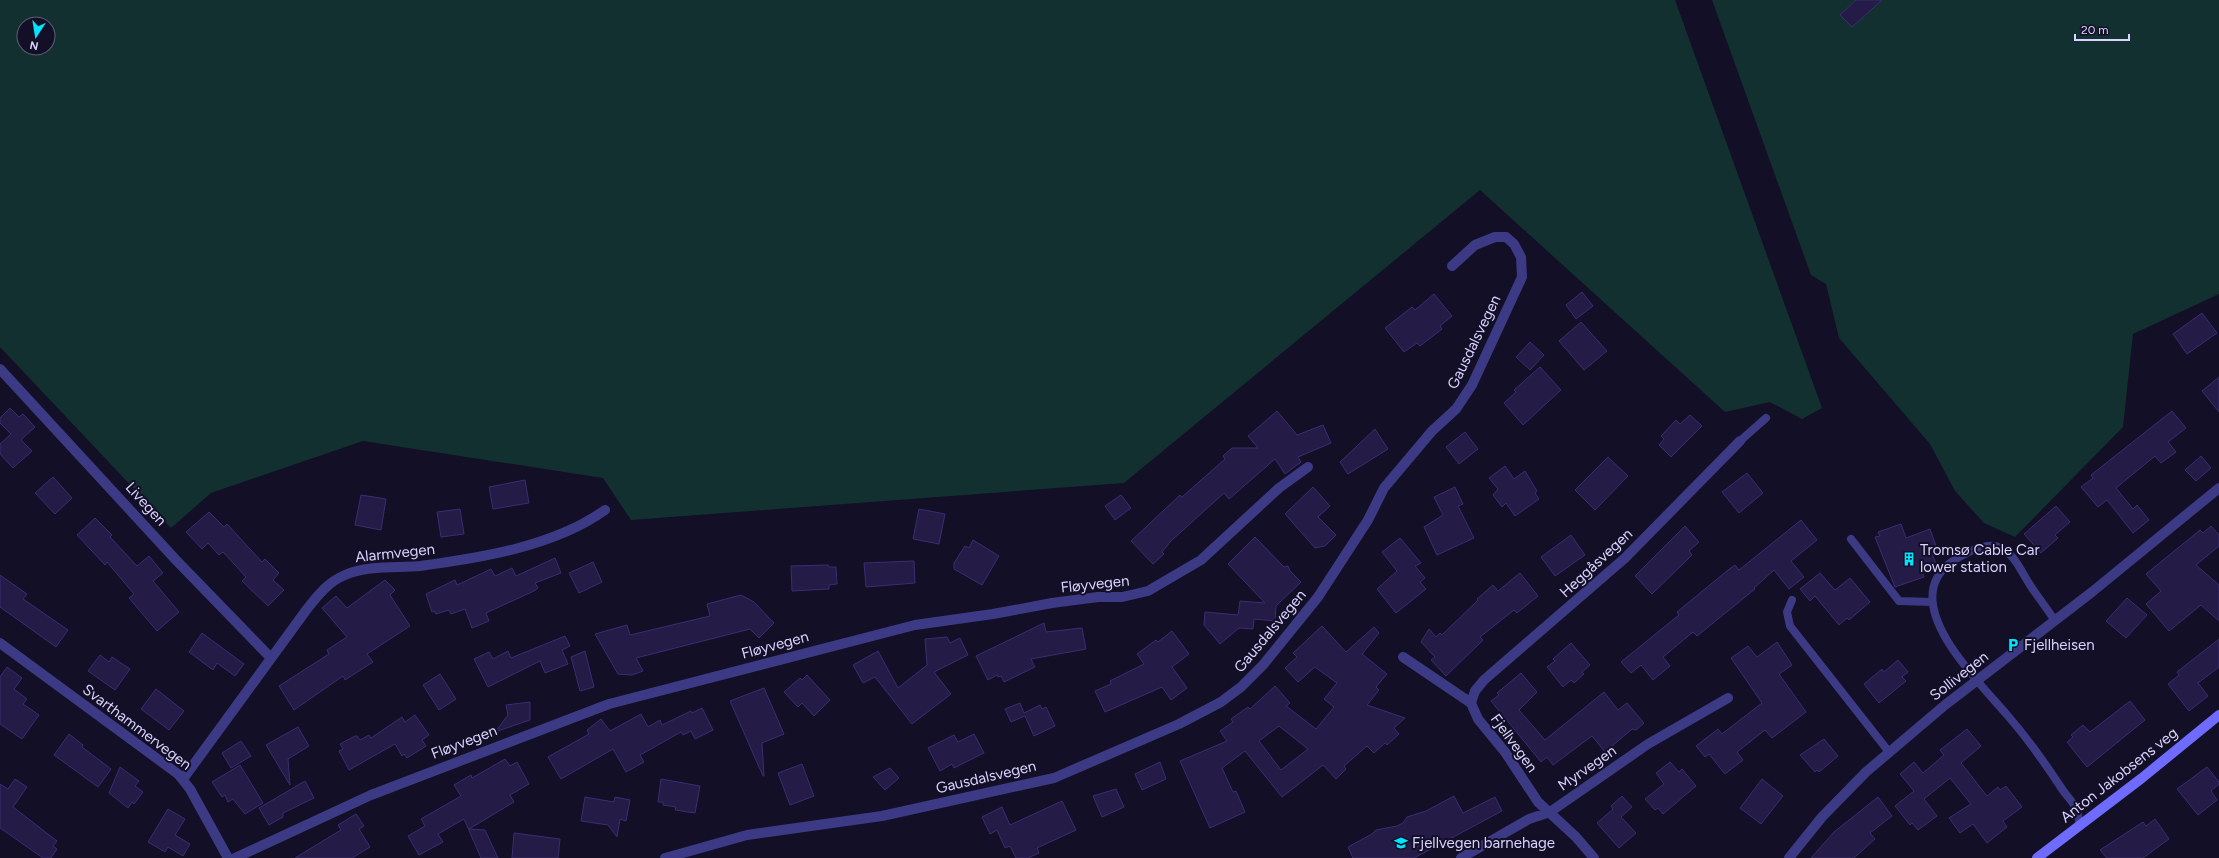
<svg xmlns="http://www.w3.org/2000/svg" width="2219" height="858" font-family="Figtree,sans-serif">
<rect width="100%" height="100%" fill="#130f26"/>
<path fill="#12302f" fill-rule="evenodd" d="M0 0H1675L1822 408 1802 419 1770 402 1725 412 1480 190 1124 483 631 520 603 478 363 441 211 493 171 528 0 347ZM24 24H48V48H24Z
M1712 0H2219V294L2133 334 2123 427 2015 537 1984 523 1955 491 1930 444 1839 338 1826 284 1811 275Z"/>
<path fill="#241b47" stroke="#3b2d73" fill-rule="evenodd" d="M1856 0H1882L1852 27 1840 15Z
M1582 292 1593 306 1576 319 1566 305Z
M1434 294 1452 316 1440 326 1442 329 1420 346 1417 343 1404 352 1385 328 1412 307 1415 310Z
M2202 313 2217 333 2187 354 2173 334Z
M1581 322 1607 351 1584 370 1559 341Z
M1530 342 1544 355 1530 370 1516 357Z
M1540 367 1561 390 1523 425 1504 403 1516 392 1514 390Z
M2219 377V412L2202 391Z
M10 408 19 417 23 414 35 427 21 440 32 451 13 468 0 454V444L11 434 0 423V418Z
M1277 411 1297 435 1323 425 1331 443 1298 457 1301 462 1285 474 1275 459 1229 499 1224 493 1171 541 1162 552 1164 554 1153 564 1131 541 1180 495 1182 497 1225 459 1223 456 1232 448H1258L1248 436Z
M2172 411 2186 428 2168 442 2176 452 2161 463 2155 456 2116 488 2133 509 2137 505 2149 520 2133 533 2107 500 2098 507 2081 487 2093 478 2091 475Z
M1690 415 1702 426 1671 457 1659 445 1664 439 1661 436 1676 420 1680 424Z
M1375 429 1388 449 1348 474 1340 462Z
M1465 432 1478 449 1459 464 1446 447Z
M2201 456 2211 468 2196 481 2185 470Z
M1608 457 1628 476 1595 510 1575 490Z
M1505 466 1514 479 1525 471 1537 491 1535 493 1539 499 1515 516 1506 503 1502 507 1493 495 1498 489 1489 478Z
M1747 473 1763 493 1739 513 1722 492Z
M53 477 72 498 55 514 35 493Z
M525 480 529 503 493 509 489 487Z
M1313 487 1330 506 1318 517 1336 535 1325 546 1315 548 1285 514Z
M1455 487 1463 504 1458 506 1474 538 1437 555 1424 527 1443 515 1434 497Z
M361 495 386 499 381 530 355 525Z
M1121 495 1131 508 1115 520 1105 506Z
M2056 506 2070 522 2055 535 2058 538 2041 553 2024 534Z
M460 509 464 534 441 537 437 512Z
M919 509 945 514 939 544 913 539Z
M209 512 224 527 227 524 262 562 265 559 279 573 273 580 284 590 268 606 242 581 246 577 223 552 219 555 208 543 202 549 186 532Z
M95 518 112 535 110 537 137 566 149 556 163 573 153 581 179 612 157 631 129 598 134 594 107 562 105 565 77 535Z
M1801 520 1817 540 1791 561 1804 577 1789 589 1774 570 1754 588 1755 589 1697 636 1693 632 1663 657 1670 666 1653 680 1641 665 1631 673 1621 662 1679 615 1677 612 1728 570 1735 565 1739 570Z
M1901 524 1906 538 1930 529 1936 546 1930 549 1937 566 1922 572 1924 577 1895 587 1875 537 1880 536 1878 532Z
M1685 526 1699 542 1689 551 1692 555 1652 594 1635 576Z
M2211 526 2219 535V546L2196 565 2219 585V621L2201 605 2169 631 2146 604 2161 591 2146 574 2200 530 2203 533Z
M1571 535 1585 555 1555 576 1541 557Z
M1255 537 1284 567 1288 566 1290 571 1301 582 1276 606 1275 621 1254 619 1253 629 1239 628 1220 644 1204 625 1205 612 1238 615 1240 601 1265 603 1228 564Z
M1400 538 1421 563 1415 566 1425 578 1420 582 1426 589 1396 613 1377 589 1397 571 1382 552Z
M973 540 999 556 982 585 954 569V563L965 546 969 548Z
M555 558 561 573 535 583 538 588 534 591 486 613 489 621 472 628 465 609 451 614 449 610 436 614 434 611 432 612 426 594 455 580 457 585 491 569 495 576 512 568 516 576Z
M914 561 915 583 866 587 864 563Z
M593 562 602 582 579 593 569 573Z
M828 565 829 567H836L837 584 829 585V589L792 591 791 566Z
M1520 573 1538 596 1517 613 1514 610 1480 637 1483 640 1446 676 1431 660 1435 657 1421 642 1429 629 1436 637 1440 633 1442 635 1478 600 1477 599 1493 585 1498 591Z
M1820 573 1835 590 1850 578 1870 602 1849 620 1847 618 1839 625 1815 596 1810 601 1800 589Z
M0 575 27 594 23 599 68 630 56 647 0 607Z
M385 580 395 590 390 595 410 626 367 654 373 662 345 680 343 676 294 710 279 686 329 654 327 650 347 637 322 608 336 596 347 608Z
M741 595 754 602 774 623 759 638 750 629 636 658 643 671 632 675 618 674 595 634 627 625 630 635 710 616 707 604Z
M2127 598 2147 615 2126 638 2106 621Z
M1044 623 1046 632 1082 628 1086 649 1031 659 1035 667 1004 682 1001 676 998 677 997 675 988 680 976 656Z
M1322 626 1346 652 1374 627 1379 633 1362 654 1387 674 1376 687 1379 690 1367 705 1405 718 1394 728 1399 734 1387 745 1385 743 1374 753 1367 746 1344 766 1346 769 1336 779 1323 765 1282 797 1245 751 1222 768 1233 792 1236 791 1245 812 1210 828 1180 761 1227 741 1220 731 1233 722 1231 719 1248 707 1250 709 1275 686 1290 703 1286 706 1316 729 1334 707 1324 699 1337 683 1315 667 1298 682 1285 668 1297 657 1293 653ZM1279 726 1308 749 1281 770 1259 741Z
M1172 631 1189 654 1172 667 1187 688 1171 700 1162 687 1105 712 1095 691 1111 684 1110 681 1144 664 1137 654 1156 640 1158 642Z
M202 633 244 664 235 676 217 663 213 670 189 652Z
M565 636 570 646 562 650 568 664 545 673 540 661 488 687 474 659 489 652 493 659 508 651 511 658Z
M947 637 950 643 960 638 968 655 934 672 951 694 912 724 875 677 863 683 853 665 878 651 898 688 927 665 925 639Z
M2219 639V667L2198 683 2208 696 2189 711 2168 684 2179 675 2177 672Z
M1777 642 1792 665 1779 674 1806 712 1772 738 1765 730 1737 752 1743 760 1725 774 1709 754 1705 757 1696 746 1718 729 1722 734 1762 703 1731 658 1748 646 1757 657Z
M1571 643 1590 665 1582 672 1584 674 1574 683 1571 680 1563 687 1547 667 1555 661 1553 659Z
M585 651 594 687 580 691 571 657Z
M100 655 109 662 112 657 130 669 115 690 88 671Z
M1898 660 1908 672 1902 677 1906 681 1879 703 1864 684 1882 669 1884 672Z
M7 667 22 678 14 689 27 699 23 704 39 715 22 739 0 724V677Z
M1521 673 1537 692 1519 710 1545 740 1604 692 1618 710 1627 703 1644 723 1636 730 1632 729 1605 752 1592 736 1553 765 1547 757 1541 762 1491 701 1499 695 1497 693Z
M440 674 456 699 439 710 423 685Z
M807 675 830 700 814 716 802 703 798 707 784 692 800 678 802 680Z
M764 688 784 734 762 743 764 776H763L730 701Z
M156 689 184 711 169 730 141 709Z
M2130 701 2145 720 2087 767 2067 742 2073 737 2071 735 2083 725 2090 732Z
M530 702V720L495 732 508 715 506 705Z
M1020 703 1024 713 1040 705 1042 709 1046 707 1055 726 1034 736 1025 716 1011 722 1005 709Z
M702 708 713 730 695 739 691 731 683 735 681 732 640 755 644 762 626 772 613 749 561 779 548 757 589 734 587 730 601 719 610 731 641 714 648 727 660 720 662 725 691 711 692 713Z
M415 715 429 735 422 740 426 746 407 758 404 754 402 756 395 744 349 770 339 751 343 749 340 744 355 736H357L360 740 369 735 371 738 402 717 405 722Z
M298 727 309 746 288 759 290 785 266 745Z
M1967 729 1981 746 1961 763 1987 796 1998 787 2000 790 2006 786 2022 807 2003 821 2007 827 1987 843 1973 824 1960 833 1949 818 1971 804 1950 778 1924 799 1937 816 1918 830 1912 823 1910 825 1895 806 1914 791 1900 774 1914 762 1923 773 1944 755 1940 750Z
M69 734 83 745 82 747 111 769 98 787 54 755Z
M974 734 984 753 954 768 952 764 940 771 928 748 954 735 958 742Z
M1824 739 1838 756 1819 772 1817 770 1815 772 1800 755Z
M241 741 251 756 231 768 222 753Z
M505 759 510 766 517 762 529 784 510 795 514 802 469 829 485 830 498 858H481L464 819 438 834 443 842 419 855 408 836 425 826 421 819 461 796 454 785 471 775 472 778Z
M1160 762 1166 779 1142 790 1135 774Z
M1670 762 1679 772 1682 769 1696 786 1663 814 1658 808 1655 810 1645 799 1664 784 1656 773Z
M802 764 814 796 790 805 778 773Z
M240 765 263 803 245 814 233 799 228 802 225 795 222 797 212 782Z
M120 767 139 781 135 786 143 792 134 804 132 802 128 808 109 793Z
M2207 767 2219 782V784L2211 791 2217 800 2198 815 2177 789Z
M890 768 899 778 885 790 873 777Z
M15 779 27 787 13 807 57 841 53 846 57 849 51 858H43L0 828V784L8 789Z
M661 779 700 786 695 813 675 810 676 807 663 805V802H658Z
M1762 779 1783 796 1761 824 1740 808Z
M305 781 314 798 283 813V817L269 825 259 808Z
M1116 789 1124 807 1102 817 1093 796Z
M1454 796 1463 813 1495 797 1502 811 1414 858H1353L1348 847 1372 834 1376 830 1397 826 1403 823 1407 817 1426 811Z
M1622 796 1632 807 1621 817 1636 833 1619 848 1597 823 1613 809 1611 806Z
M585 797 614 802 615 797 630 800 626 821 620 819 617 837 608 825 581 821Z
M1878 797 1892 816 1870 833 1875 839 1854 858H1811L1834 832Z
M1062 801 1076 830 1037 848 1039 853 1028 858H1016L1010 846 1005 848 997 830 990 834 982 817 1002 807 1010 825Z
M168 809 185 819 175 835 190 844 183 856 168 847 165 852 148 842Z
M356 814 364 826 359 829 370 847 352 858H295L341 830 338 825Z
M2155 819 2169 839 2143 858H2107L2100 850 2143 822 2146 826Z
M514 833 560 839 558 858H512Z"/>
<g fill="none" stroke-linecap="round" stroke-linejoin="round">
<path stroke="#3d3a85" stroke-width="8" d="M1740 441 1766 418
M1851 539 1899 601 1932 602
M1792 600 1787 612 1790 626 1889 752
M2055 621C2048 610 2041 601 2034 591 2016 566 2009 530 1967 553 1955 559 1943 566 1937 578 1914 621 1983 686 2008 716 2028 739 2045 763 2062 789 2066 795 2072 801 2076 808 2078 813 2079 821 2080 826"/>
<path stroke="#3d3a85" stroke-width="10" d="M0 369 176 560 271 658
M0 643 178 774 190 789 228 858
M1403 657 1471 703 1478 719 1505 752 1538 802 1576 837 1594 858
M1471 703 1475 691 1484 680 1625 558 1740 441
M183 779 307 609C318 595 328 582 345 575 366 565 397 568 420 566 481 558 555 546 605 510
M235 858 371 795 609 704 915 625 993 614 1052 603 1098 597H1122L1148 591 1201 560 1279 488 1308 467
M665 858 747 835 882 816 1054 778 1179 724 1221 702 1241 687 1263 665 1318 597 1368 520 1384 488 1432 431 1456 409 1472 385 1522 277 1521 257 1514 244 1506 237H1495L1475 245 1452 266
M1461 858 1529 819 1550 812 1648 744 1728 698
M1789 858 1822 817 1866 772 1945 705 2092 592 2219 488"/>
<path stroke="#6f6bff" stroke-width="10" d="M2037 858 2142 778 2219 715"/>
</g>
<defs>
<g id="building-bare" transform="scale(1.08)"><path d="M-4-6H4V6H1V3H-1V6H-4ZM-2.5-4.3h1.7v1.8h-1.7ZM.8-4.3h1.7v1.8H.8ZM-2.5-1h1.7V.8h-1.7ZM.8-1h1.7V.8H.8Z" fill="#00e5ff" stroke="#130f26" stroke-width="2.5" paint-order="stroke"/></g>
<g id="parking-bare" transform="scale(1.08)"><path d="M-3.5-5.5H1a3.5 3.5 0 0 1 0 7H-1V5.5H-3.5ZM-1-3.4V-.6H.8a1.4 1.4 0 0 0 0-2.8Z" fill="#00e5ff" stroke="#130f26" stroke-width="2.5" paint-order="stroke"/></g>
<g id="school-bare" transform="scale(1.08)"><path d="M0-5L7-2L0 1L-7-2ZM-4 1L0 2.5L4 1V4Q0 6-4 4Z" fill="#00e5ff" stroke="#130f26" stroke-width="2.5" paint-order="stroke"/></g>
</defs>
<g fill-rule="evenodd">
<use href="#building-bare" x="1909" y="559"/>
<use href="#parking-bare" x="2013" y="645"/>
<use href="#school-bare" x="1401" y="843"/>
</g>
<g text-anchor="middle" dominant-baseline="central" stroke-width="4" stroke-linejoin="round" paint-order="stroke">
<g font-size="15" fill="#d9d4ff" stroke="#130f26">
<text transform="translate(1474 342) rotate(-64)">Gausdalsvegen</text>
<text transform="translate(146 504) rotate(48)">Livegen</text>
<text transform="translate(395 553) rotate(-6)">Alarmvegen</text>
<text transform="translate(1596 563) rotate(-43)">Heggåsvegen</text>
<text transform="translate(1095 584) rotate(-6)">Fløyvegen</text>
<text transform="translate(1270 631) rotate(-50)">Gausdalsvegen</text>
<text transform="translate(775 645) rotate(-15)">Fløyvegen</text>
<text transform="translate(1959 676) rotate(-38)">Sollivegen</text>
<text transform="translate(137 727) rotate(37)">Svarthammervegen</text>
<text transform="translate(464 742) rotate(-21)">Fløyvegen</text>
<text transform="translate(1514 743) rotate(54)">Fjellvegen</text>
<text transform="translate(1587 768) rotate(-35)">Myrvegen</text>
<text transform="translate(2119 775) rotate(-38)">Anton Jakobsens veg</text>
<text transform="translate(986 777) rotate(-13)">Gausdalsvegen</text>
</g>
<g font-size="15" fill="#d9d4ff" stroke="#130f26" text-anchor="start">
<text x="1920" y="550">Tromsø Cable Car<tspan x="1920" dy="17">lower station</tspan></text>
<text x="2024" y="645">Fjellheisen</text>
<text x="1412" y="843">Fjellvegen barnehage</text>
</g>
</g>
<g transform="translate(36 36) rotate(192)"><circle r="19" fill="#130f26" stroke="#625e7d"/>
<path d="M0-3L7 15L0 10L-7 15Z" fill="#00e5ff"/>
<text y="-6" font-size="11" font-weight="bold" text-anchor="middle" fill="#d9d4ff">N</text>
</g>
<path d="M2075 34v6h54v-6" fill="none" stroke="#d9d4ff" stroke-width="2"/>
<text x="2081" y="34" font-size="12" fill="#d9d4ff" stroke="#130f26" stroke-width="3" paint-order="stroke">20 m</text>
</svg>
